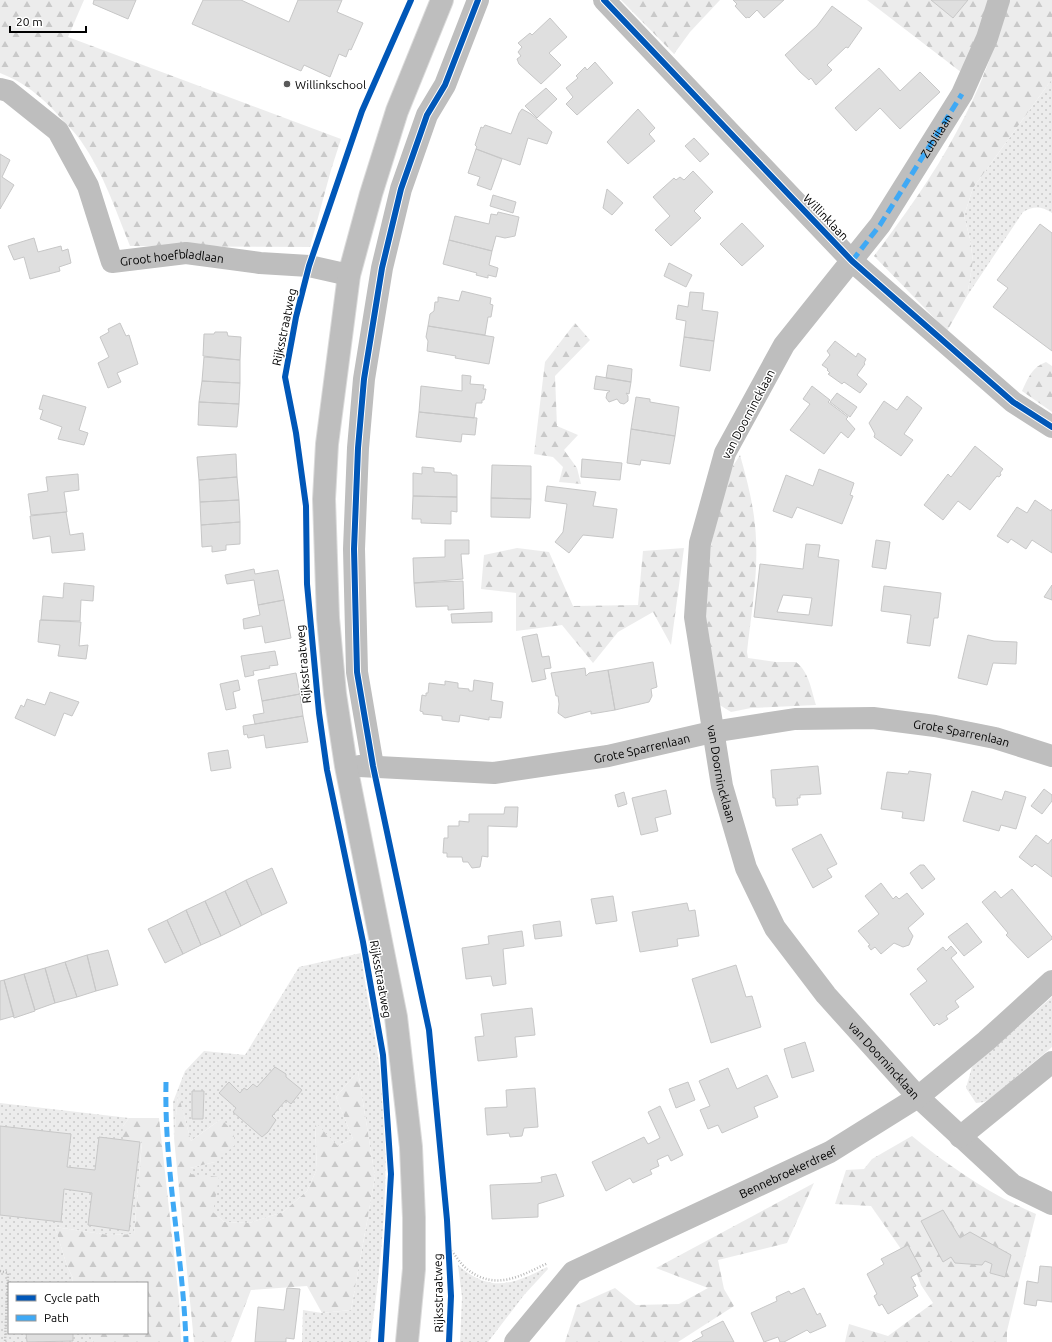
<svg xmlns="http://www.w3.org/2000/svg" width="1052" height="1342" font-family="Ubuntu,sans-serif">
<defs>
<pattern id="grass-dots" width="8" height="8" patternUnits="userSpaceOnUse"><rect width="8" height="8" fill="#ececec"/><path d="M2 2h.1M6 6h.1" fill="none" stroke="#c9c9c9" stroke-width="1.8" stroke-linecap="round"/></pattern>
<pattern id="forest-firs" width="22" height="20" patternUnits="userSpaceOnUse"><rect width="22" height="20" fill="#ececec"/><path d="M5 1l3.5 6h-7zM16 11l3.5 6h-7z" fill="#c9c9c9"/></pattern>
</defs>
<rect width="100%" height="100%" fill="#fff"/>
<path fill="url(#grass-dots)" d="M1052 79V213C1041 206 1034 206 1023 212L967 296 973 261 970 239 964 216 973 188Z
M361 953C366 998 378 1042 382 1088 391 1172 382 1258 370 1342H302L303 1310 322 1313 351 1310 375 1177 358 1071 336 1097 353 1139 338 1146 315 1123 317 1169 307 1191 283 1212 249 1223 224 1222 213 1212 190 1174V1168L215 1162 221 1119 191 1141 178 1094 174 1138 173 1102 185 1071 204 1051 245 1055 299 967Z
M1052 997V1047L991 1098 984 1102 976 1103 966 1088 972 1067Z
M0 1103 129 1118 123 1126 142 1141 134 1234 109 1235 55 1227 67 1266 73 1278 72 1283H9V1333H89L93 1342H0Z
M458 1265C489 1293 513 1285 547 1267L548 1269 524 1295 488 1342H460L462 1297Z"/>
<path fill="url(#forest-firs)" d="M0 0H84L68 37 341 139 331 170 310 247 130 246C116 211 103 172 81 141 75 132 66 124 59 116 42 97 24 82 0 73Z
M621 0H720L690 32 674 54Z
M867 0H992L966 76Z
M1009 0H1052V79L973 188 964 216 970 239 973 261 967 296 947 331 874 256C904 216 934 175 957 131 980 90 996 45 1009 0Z
M575 323 590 340 555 376 557 426 578 435 564 450 577 468 581 484 559 482 563 467 553 457 534 454 545 362Z
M1046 362 1052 366V412L1022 391C1028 378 1032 367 1046 362Z
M740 455C748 483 755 511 756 539 758 577 751 615 747 652L748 658 776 662H796C809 672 811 689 816 705L751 708 731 712 718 704 704 611 707 577 712 541 726 477Z
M517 548 549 552 573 606 638 605 643 551 684 548 671 645 653 612 618 632 593 663 562 625 516 631V593L481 589 484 555Z
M358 1071 375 1177 351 1310 322 1313 307 1286 251 1290 231 1342H194L174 1138 178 1093 191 1141 221 1119 233 1131 235 1145 215 1162 190 1168V1174L219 1177 213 1212 224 1222 249 1223 283 1212 307 1191 317 1169 315 1122 338 1146 353 1139 336 1097Z
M129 1118H159L179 1300 181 1342H93L89 1333H147V1283H72L73 1278 67 1266 55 1227 109 1235 134 1234 142 1142 122 1137 123 1126Z
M912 1136C950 1167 991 1195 1036 1214L1019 1281 1007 1331V1342H845L849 1324 888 1336 933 1303 921 1285 915 1269 871 1206 835 1204 846 1170 864 1169 872 1159Z
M814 1183 787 1243 718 1260 724 1289 734 1306 678 1342H565L577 1305 615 1288 636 1305 679 1304 708 1288 656 1268Z"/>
<path fill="#dfdfdf" stroke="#c7c7c7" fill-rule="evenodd" d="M94 0H136L128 19 93 4Z
M203 0H241L289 22 298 0H342L337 12 363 23 351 50 349 49 346 57 339 54 330 77 304 65 301 71 192 24Z
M733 0H784L764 18 757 10 749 18 748 17 746 18 735 6 737 4Z
M931 0H968L953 18Z
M832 6 862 28 848 48 846 47 827 65 832 70 816 85 811 78 809 80 800 72 785 55 817 26Z
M550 18 567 37 549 53 561 65 541 84 519 64 517 59 521 56 518 52 522 47 518 43 530 33 532 35Z
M595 62 613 83 577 115 566 104 573 97 566 88 578 78 576 76 585 67 587 70Z
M879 68 900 91 920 72 940 92 900 129 880 108 856 131 835 108Z
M546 88 557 99 537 118 525 106Z
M522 109 531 114 552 132 547 144 528 138 520 165 476 149 477 147 475 145 481 127 483 128 485 125 511 134 519 113Z
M638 109 655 128 649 134 655 141 628 164 607 142Z
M694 138 709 154 700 162 685 146Z
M476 149 502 159 491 190 477 185 480 177 468 173Z
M0 154 10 160 2 177 14 185 0 209Z
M693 171 713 192 694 211 701 218 671 246 655 230 670 216 653 197 674 178 676 180 680 177 684 180Z
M607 189 623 203 612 215 603 208Z
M493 195 516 202 513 213 490 206Z
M498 212 519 217 515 236 505 238 496 236 492 251 449 240 455 216 489 224 491 214 497 215Z
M742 223 764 246 742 266 720 244Z
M1040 224 1052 233V351L993 307 1008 288 997 280Z
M34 238 38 252 61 246 62 251 68 249 71 263 59 267 60 271 30 279 24 257 14 260 8 246Z
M449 240 492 251 489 265 498 268 496 277 488 275V278L476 275 477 273 443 264Z
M669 263 692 275 686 287 664 276Z
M462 291 491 298 490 304 493 305 491 317H488L485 335 428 326 430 314 434 311 435 302H438V297L459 301Z
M690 292 704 293 702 310 718 312 714 341 684 337 686 321 676 319 678 305 688 307Z
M120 323 126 336 129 335 138 364 117 373 121 382 108 388 98 363 109 357 100 337 109 332 108 329Z
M428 326 494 337 489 364 455 358 456 356 427 351 428 341 426 337Z
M215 332H227L228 336 241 337 240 360 203 356 204 334H214Z
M684 337 714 341 710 371 680 366Z
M835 341 856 357 858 353 866 359 864 363 865 364 857 375 867 384 860 393 844 382 842 384 828 374 830 373 827 370 828 369 822 365 830 355 827 351Z
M204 357 240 360V383L202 381Z
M608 365 632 369 631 382 606 378Z
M462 375 471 376 470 384 484 385 483 389H486L484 400H482V403H476L474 418 419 412 421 386 462 391Z
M596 376 631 382 629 394 626 393 628 396V401L624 404 620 403 617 399 609 402 606 398 607 393 610 391 594 389Z
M202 381 240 383 239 404 199 402Z
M812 386 830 400 828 402 848 417 846 419 855 429 848 438 841 432 824 454 790 430 810 404 803 399Z
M837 393 857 407 850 417 830 402Z
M43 395 86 407 79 430 88 433 84 445 58 439 62 427 40 419 43 410 39 409Z
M907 396 922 408 904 434 913 440 901 456 874 437 875 434 869 423 884 401 897 410Z
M636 397 650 399V402L679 407 675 436 631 429Z
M199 402 239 404 237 427 198 425Z
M419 412 477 418 475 435 462 434 461 442 416 437Z
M631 429 675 436 670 464 641 460 640 465 627 463Z
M975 446 1003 469 1000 473 1001 475 999 477 997 476 970 510 958 501 943 520 924 505 948 474 951 477Z
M236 454 237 477 199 480 197 457Z
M582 459 622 463 620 480 581 477Z
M492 465 531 466V499L491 498Z
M422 467 434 468V472L451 473 452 475H457V497L413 496V473L422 474Z
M819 469 854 483 850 495 853 496 842 524 797 507 792 518 773 511 786 475 813 486Z
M78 474 79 490 64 492 67 512 31 515 28 494 48 491 46 477Z
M237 477 239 500 200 502 199 480Z
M547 486 596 492 593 506 617 509 613 538 583 535 569 553 555 542 563 532 567 504 545 501Z
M413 496 457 497V512L451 511V524L421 523V519H412Z
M491 498 531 499 530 518 491 517Z
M239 500 240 522 201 525 200 502Z
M1035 500 1051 511 1052 509V553L1032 540 1026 549 1011 539 1008 543 997 536 1017 507 1027 513Z
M66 512 70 535 83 533 85 550 52 553 50 536 33 539 30 516Z
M240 522V544L226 545V550L212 552V546L202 547 201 525Z
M445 540H469V554H461L463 579 414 583 413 558 445 557Z
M876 540 890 542 886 569 872 567Z
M806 544 820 545 818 557 839 560 832 626 754 617 760 564 803 569ZM783 595 812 598 809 615 777 612Z
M254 569 255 574 278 570 284 600 258 605 254 580 227 584 225 575Z
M463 581 464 609 448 610V606L416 607 414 583Z
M64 583 94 586 93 601 81 600 80 621 41 620 43 596 63 598Z
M1052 585V600L1044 597Z
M884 586 941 593 938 618H934L930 646 907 643 911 615 881 611Z
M284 600 291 638 265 643 262 626 244 629 243 619 260 615 258 605Z
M492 612V622L452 623 451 614Z
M40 620 81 622 79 646 88 645 86 659 58 656 60 645 38 642Z
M537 634 542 657 549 656 551 668 544 669 546 679 532 682 522 637Z
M968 635 994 641 1017 642 1016 664 993 663 987 685 958 678Z
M275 651 278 665 269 666 270 668 253 671 254 675 245 677 241 656Z
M653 662 657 687 651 689 652 696 649 702 615 710 608 670Z
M585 668 586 676 589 673 608 670 615 710 591 714V711L565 718 558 713 559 704 558 696H556L551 673Z
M296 673 300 694 262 701 258 680Z
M238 680 240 690 233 692 236 708 226 710 220 684Z
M474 680 493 683 491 700 503 702 501 718 489 717V720L460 715 459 722 442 720V716L423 714V712L420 711 422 695 426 696V693H428L429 683 445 685V681L458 683V688L469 689V691H473Z
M50 692 79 702 72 716 64 713 55 736 15 718 21 705 24 707 27 699 45 705Z
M300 694 303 716 255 724 253 715 264 713 262 701Z
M303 716 308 742 266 748 264 735 248 738 247 734 244 735 243 726Z
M228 750 231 768 211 771 208 753Z
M818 766 821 794 800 795V798H797L798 805 776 806 775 798H773L771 770Z
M909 771 931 774 924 821 902 818 903 812 881 809 887 772 908 774Z
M1044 789 1052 795V801L1042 814 1031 806Z
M666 790 671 814 655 818 658 831 641 835 632 798Z
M972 791 1002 800 1005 791 1026 797 1016 829 1001 825 999 831 963 821Z
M624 792 627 804 618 807 615 795Z
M505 807H518L517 827 488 826V857L482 856 480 867 472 868 468 862H463L462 857H447V853H443L444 838H448V826H459V821L469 822V814H504Z
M821 834 837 864 827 869 832 877 813 888 792 849Z
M1036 835 1048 844 1052 839V877L1035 864 1032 867 1019 857Z
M920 865H924L935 879 922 889 910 873Z
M272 868 287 903 262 915 246 880Z
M246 880 262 915 241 926 225 891Z
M881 883 893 899 896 896 899 899 907 893 924 914 908 928 913 936 909 945 903 947 894 943 881 954 875 947 871 950 868 946 870 945 858 931 879 914 865 896Z
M1012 889 1052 937V939L1028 958 1006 935 1008 933 982 902 995 891 1001 898Z
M225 891 241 926 221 936 205 901Z
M613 896 617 921 596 924 591 899Z
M205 901 221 936 201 945 186 910Z
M687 903 689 911 695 910 699 936 677 939 678 946 640 952 632 912Z
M186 910 201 945 183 954 167 920Z
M167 920 183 954 165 963 148 929Z
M560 921 562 936 535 939 533 925Z
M967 923 982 942 964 956 948 937Z
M522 931 524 946 503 949 506 984 493 986 491 976 466 979 462 948 489 944 488 936Z
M951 946 957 953 951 958 974 987 955 1001 959 1007 946 1016 948 1019 939 1025 937 1023 934 1026 910 994 927 981 917 969 943 947 946 951Z
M108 950 118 985 96 991 87 955Z
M87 955 96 991 77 997 65 962Z
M65 962 77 997 55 1003 45 968Z
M736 965 746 997 752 996 761 1027 711 1043 692 979Z
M45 968 55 1003 35 1010 24 974Z
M24 974 35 1011 14 1018 4 980Z
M4 980 14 1016 0 1020V981Z
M532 1008 535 1035 515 1037 517 1057 478 1061 475 1037 484 1036 481 1014Z
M805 1042 814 1071 792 1078 784 1049Z
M275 1067 286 1074V1077L302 1090 291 1104 286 1100 272 1116 276 1120 268 1132 262 1137 233 1112 236 1108 219 1093 229 1082 240 1093 244 1088 247 1090 253 1084 257 1087Z
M728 1068 737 1089 767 1075 778 1097 754 1107 758 1117 722 1133 718 1125 708 1129 700 1110 710 1106 699 1081Z
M688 1082 695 1100 676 1108 669 1089Z
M535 1088 538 1127 524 1128 522 1136 510 1137 509 1133 487 1135 485 1108 507 1107 506 1090Z
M192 1091H204L203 1119H192Z
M660 1106 683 1155 671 1161 668 1155 657 1160 659 1166 650 1170 652 1174 633 1183 630 1178 606 1191 592 1162 644 1137 648 1144 660 1138 648 1112Z
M0 1126 71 1134 67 1167 95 1170 99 1137 140 1142 129 1231 88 1225 92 1193 64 1189 61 1222 0 1215Z
M556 1174 564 1196 538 1204V1217L492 1219 490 1185 537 1183 542 1182 541 1177Z
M943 1210 960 1238 970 1232 1011 1255 1005 1277 990 1273 992 1264 985 1261 982 1265 955 1263 951 1257 943 1262 921 1221Z
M908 1245 922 1271 911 1277 916 1286 913 1287 918 1296 888 1314 882 1304 879 1306 874 1296 877 1294 867 1274 884 1264 881 1259Z
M1040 1266 1052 1267V1302L1037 1300 1036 1306 1024 1304 1027 1281 1038 1283Z
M287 1288 300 1289 294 1339 286 1338V1342H255L258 1307 284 1310Z
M804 1288 817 1315 820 1313 826 1326 810 1333 807 1330 784 1342H780L778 1337 764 1342 751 1313 777 1301 776 1297 789 1291 791 1294Z
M723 1321 734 1342H692L703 1336 701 1332Z
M26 1333H73V1341L27 1342Z"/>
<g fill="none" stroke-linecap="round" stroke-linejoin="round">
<g stroke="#dbdbdb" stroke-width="24">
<path id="primary" d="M407 1342 414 1269V1218L411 1147 396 1017 346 766 335 694 328 618 324 499 327 444 349 275 371 194 397 111 442 0"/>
</g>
<path stroke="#b9b9b9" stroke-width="2.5" stroke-dasharray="1 2" stroke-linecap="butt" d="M448 1246C454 1253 460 1264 468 1270 497 1291 520 1276 548 1263
M0 1271 8 1273 5 1342"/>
<g stroke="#bebebe" stroke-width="22">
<path d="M604 0 852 261 1013 402 1052 427"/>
<path id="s1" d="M999 0 987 38 962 94 880 225 784 345 725 453 700 543 695 617 722 786 746 868 775 928 826 995 918 1097 1013 1185 1052 1204"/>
<path id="s2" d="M0 89 8 91 58 131 88 186 112 262 186 253 260 263 309 266 349 275"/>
<path id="s3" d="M359 766 494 773 608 756 712 732 795 719 873 718 935 726 995 738 1052 756"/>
<path d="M373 766 357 672 354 549 358 448 364 379 382 268 401 189 427 115 445 85 478 0"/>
<path d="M960 1137 1052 1062"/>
<path id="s4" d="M515 1342 573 1272 830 1152 918 1097 986 1041 1052 981"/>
</g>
<use href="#primary" stroke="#bebebe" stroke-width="22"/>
<g stroke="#3fa9f5" stroke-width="5" stroke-dasharray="10 5" stroke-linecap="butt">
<path id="s5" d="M852 261 880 225 962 94"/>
<path d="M166 1082C164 1169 183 1255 186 1342"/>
</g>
<g stroke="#fff" stroke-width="8">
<path id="cycleway" d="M604 0 852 261 1013 402 1052 427
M381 1342 391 1174 383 1055 363 942 327 770 319 713 307 584 306 506 296 433 285 377 296 317 309 266 362 111 411 0
M449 1342 451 1296 447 1220 429 1030 373 766 357 672 354 549 358 448 364 379 382 268 401 189 427 115 445 85 478 0"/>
</g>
<use href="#cycleway" stroke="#0057b8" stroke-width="6"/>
</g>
<circle fill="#595959" stroke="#fff" stroke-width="1.5" cx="287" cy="84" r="4"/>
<g text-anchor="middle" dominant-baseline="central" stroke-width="3" stroke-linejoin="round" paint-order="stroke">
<g font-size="12" fill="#000" stroke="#fff" text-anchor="start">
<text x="295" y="84">Willinkschool</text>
</g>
<g font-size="12" fill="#000" stroke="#fff">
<text stroke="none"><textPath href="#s5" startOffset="151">Zublilaan</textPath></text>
<text transform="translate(826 217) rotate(46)">Willinklaan</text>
<text stroke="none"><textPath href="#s2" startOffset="275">Groot hoefbladlaan</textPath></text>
<text transform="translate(284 327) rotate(-78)">Rijksstraatweg</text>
<text transform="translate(748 414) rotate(-62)">van Doornincklaan</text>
<text transform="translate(303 664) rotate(-95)">Rijksstraatweg</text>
<text stroke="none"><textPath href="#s3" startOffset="609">Grote Sparrenlaan</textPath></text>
<text stroke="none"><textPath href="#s3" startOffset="285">Grote Sparrenlaan</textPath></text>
<text stroke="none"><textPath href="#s1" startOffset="859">van Doornincklaan</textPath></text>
<text transform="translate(381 979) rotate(80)">Rijksstraatweg</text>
<text stroke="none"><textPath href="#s1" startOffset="1195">van Doornincklaan</textPath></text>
<text stroke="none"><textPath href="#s4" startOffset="328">Bennebroekerdreef</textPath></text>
<text transform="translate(438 1293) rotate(-91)">Rijksstraatweg</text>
</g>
</g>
<rect x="8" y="1282" width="140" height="52" fill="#ffffff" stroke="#999999"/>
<rect x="16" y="1295" width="20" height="6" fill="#0057b8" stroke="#999999"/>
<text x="44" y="1302" font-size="12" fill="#000000">Cycle path</text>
<rect x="16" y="1315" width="20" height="6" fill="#3fa9f5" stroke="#999999"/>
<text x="44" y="1322" font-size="12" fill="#000000">Path</text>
<path d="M10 26v6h76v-6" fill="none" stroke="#000000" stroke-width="2"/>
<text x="16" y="26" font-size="12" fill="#000000" stroke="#ffffff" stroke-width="3" paint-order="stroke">20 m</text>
</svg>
